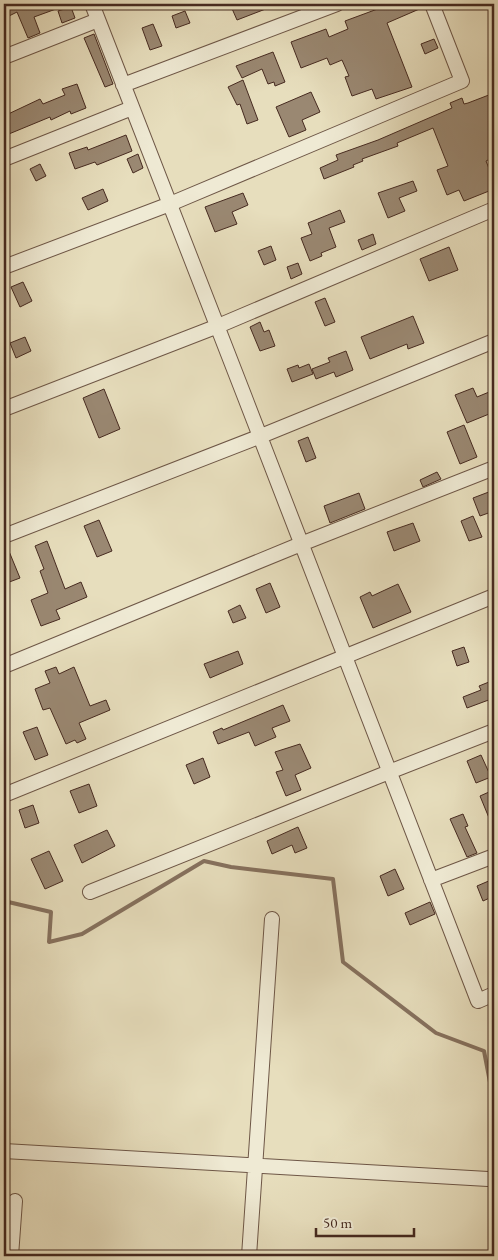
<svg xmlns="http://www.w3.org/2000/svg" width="498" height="1260" font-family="'EB Garamond',serif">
<rect width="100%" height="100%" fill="#e7debd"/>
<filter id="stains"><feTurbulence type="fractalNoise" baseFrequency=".004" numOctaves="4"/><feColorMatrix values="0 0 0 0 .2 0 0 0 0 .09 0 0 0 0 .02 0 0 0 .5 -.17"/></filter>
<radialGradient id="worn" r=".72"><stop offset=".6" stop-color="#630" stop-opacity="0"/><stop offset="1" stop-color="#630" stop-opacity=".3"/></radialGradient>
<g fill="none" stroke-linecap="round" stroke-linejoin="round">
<path stroke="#86715e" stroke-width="4" d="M4 901 51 912 49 942 82 934 204 861 231 867 333 879 343 962 436 1033 484 1051 494 1103"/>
</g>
<path fill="#9a8872" stroke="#462a20" d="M4 4H67V5L34 17 40 33 28 38 17 12 9 16Z
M230 4H276V5L237 20Z
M391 4H423L424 7 387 23 412 87 376 99 372 89 352 96 345 77 349 76 342 60 330 65 327 58 301 68 291 42 326 29 329 37 348 29 345 21Z
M71 7 75 18 62 23 58 11Z
M185 11 190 23 176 28 172 16Z
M153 24 162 46 150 50 142 28Z
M94 34 113 84 105 87 84 38Z
M434 39 438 48 425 54 421 44Z
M273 52 285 82 275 86 274 82 268 84 262 69 242 78 236 66Z
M243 80 258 120 247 124 240 104 237 105 228 87Z
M77 84 86 108 71 114 70 111 51 120 50 117 4 136V116L40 99 43 104 65 95 62 89Z
M311 92 320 112 302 120 306 130 289 137 276 107Z
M494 93V157L486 161 494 181V189L464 201 459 190 447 195 437 170 448 166 433 128 397 143 398 146 362 159 363 161 353 165 354 167 324 179 320 168 338 160 336 155 378 140 452 108 450 103 462 98 464 104 468 103Z
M126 135 132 151 97 165 95 162 75 169 69 153 87 147 88 150Z
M138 154 143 168 133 173 127 159Z
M40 164 46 176 36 181 30 169Z
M413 181 417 191 399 198 405 211 388 218 378 193Z
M103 189 108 201 88 210 82 198Z
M243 193 248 205 232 212 237 224 215 232 205 207Z
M340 210 345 222 329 228 336 247 321 253 322 256 310 261 301 238 312 234 308 223Z
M373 234 376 244 362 250 358 240Z
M271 246 276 260 264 265 258 251Z
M449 247 458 270 429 281 420 259Z
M298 263 302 274 291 279 287 267Z
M23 282 32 301 20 307 11 287Z
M325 298 335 322 325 326 315 302Z
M413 316 424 343 408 349 407 344 370 359 361 337Z
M260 322 264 332 269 330 275 346 260 351 250 327Z
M25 337 31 351 16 358 10 343Z
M346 351 353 370 336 377 334 372 316 379 312 369 330 362 328 358Z
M309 364 313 374 292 382 287 369 298 365 299 368Z
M473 388 477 397 494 390V412L467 423 455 395Z
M104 389 120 429 99 438 83 398Z
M464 425 477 457 460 464 447 432Z
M308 437 316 458 306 462 298 441Z
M437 472 441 479 423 487 420 480Z
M494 490V511L480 516 473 498Z
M359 493 365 509 330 523 324 506Z
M473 516 482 537 469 541 461 521Z
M99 520 112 551 97 557 84 526Z
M413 523 420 541 394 551 387 532Z
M47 541 65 589 81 582 87 597 56 610 60 619 41 626 31 600 48 593 40 571 44 569 35 546Z
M6 544 20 578 4 584V545Z
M270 583 280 607 266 613 256 589Z
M398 584 411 612 373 628 360 597 370 592 372 596Z
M240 605 246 618 233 623 228 611Z
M464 647 469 662 457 666 452 651Z
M238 651 243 664 210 678 204 664Z
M56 667 59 674 74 667 90 706 106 700 110 710 79 723 86 739 77 743 75 740 66 744 50 708 43 710 35 689 50 683 45 671Z
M494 680V698L467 708 463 697 481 690 479 686Z
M283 705 290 721 272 728 276 737 255 746 249 732 218 744 213 732 222 728 223 730Z
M37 727 48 755 35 760 23 732Z
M300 744 311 768 295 775 301 790 286 796 276 772 283 770 275 752Z
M481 755 491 777 476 783 467 761Z
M203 758 210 777 194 784 186 765Z
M89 784 97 806 79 813 70 791Z
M489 792 494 804V830L480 796Z
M33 805 39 823 25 828 19 810Z
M463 814 468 826 465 827 477 853 467 857 450 819Z
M298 827 307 848 295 853 292 845 272 854 267 841Z
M107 830 115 846 82 863 74 845Z
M49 851 63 881 45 889 31 859Z
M395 869 404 889 388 896 380 876Z
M491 880 494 888V896L483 901 477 886Z
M430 902 435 914 410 925 405 913Z"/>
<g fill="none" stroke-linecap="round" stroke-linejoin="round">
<g stroke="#6e5747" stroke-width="16">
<path id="street" d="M92 4C222 336 349 668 478 1001L494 994
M4 57 98 20
M123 85 337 4
M4 159 132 108
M4 267 170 204 462 81 432 4
M4 409 218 326 494 209
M4 536 261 436 494 341
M4 666 301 544 494 468
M4 795 494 596
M431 880 494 856
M90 892 389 772 494 731
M4 1151 488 1179
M11 1256 15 1201
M249 1256 272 919"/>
</g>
<use href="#street" stroke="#efead4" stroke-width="14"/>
</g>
<rect width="498" height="1260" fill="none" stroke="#e7debd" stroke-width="20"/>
<rect x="5" y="5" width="488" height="1250" fill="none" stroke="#462a20" stroke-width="2.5"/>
<rect x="10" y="10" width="478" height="1240" fill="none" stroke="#462a20"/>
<path d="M316 1228v8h98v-8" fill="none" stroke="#462a20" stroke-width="2.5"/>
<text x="323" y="1228" font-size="15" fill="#462a20" stroke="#efead4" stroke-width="4" paint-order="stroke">50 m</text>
<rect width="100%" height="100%" filter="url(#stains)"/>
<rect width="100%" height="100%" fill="url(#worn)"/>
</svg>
